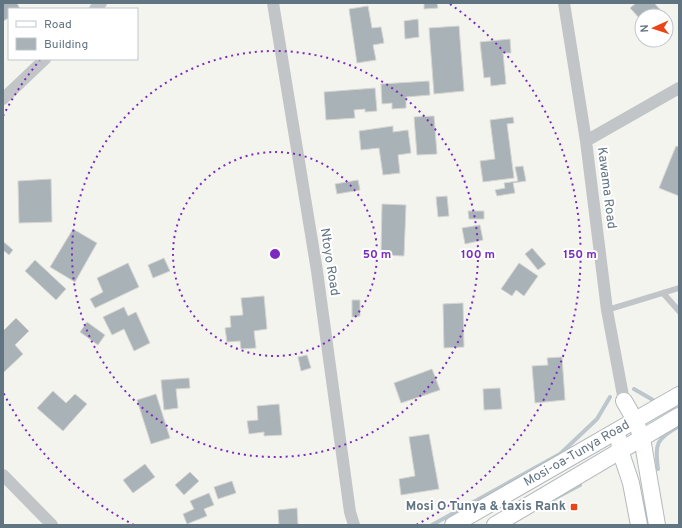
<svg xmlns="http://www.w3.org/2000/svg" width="682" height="528" font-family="Overpass,sans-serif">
<rect width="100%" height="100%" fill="#f4f4ef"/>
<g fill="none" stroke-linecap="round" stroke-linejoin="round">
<path stroke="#bbc7cc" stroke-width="4" d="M634 389 653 400
M658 469C655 442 656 440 679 426
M552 500 580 485
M432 525 560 454 597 419 610 397"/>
</g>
<path fill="#a9b2b6" stroke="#d5d5d2" d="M3 3H17L20 9H9V18L3 21Z
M424 3H437L438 8 424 9Z
M636 3H654L666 16H642V21L630 8Z
M368 6 372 28 381 27 384 43 373 45 376 60 357 63 349 9Z
M666 16 672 22 666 28Z
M418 19 419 37 405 39 404 21Z
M459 26 464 91 434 94 429 28Z
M510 39 511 53H503L506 84 491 86 490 77 484 78 480 42Z
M429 81 430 95 406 97V108L392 109V103L382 104 381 84Z
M375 88 377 111 365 112V109L354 110 355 118 326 120 324 92Z
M434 116 437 154 417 155 414 117Z
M513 117 514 123 507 124 514 178 483 182 480 161 495 159 490 120Z
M393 126V132L408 130 411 153 398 155 400 173 383 175 379 148 361 150 359 131Z
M676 146 679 147V196L659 188Z
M523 166 526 181 513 183 515 193 497 196 495 190 505 188 504 183 518 181 515 167Z
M51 179 52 222 19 223 18 181Z
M358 180 360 190 337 194 335 184Z
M447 196 449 216 438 217 436 197Z
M382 204 406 205 404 256 381 255Z
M468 211H484V219H469Z
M480 225 483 240 465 244 462 228Z
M73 229 97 243 75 282 50 267Z
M4 242 13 250 9 255 3 250Z
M532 248 546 264 538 270 525 254Z
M164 258 170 271 153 278 148 265Z
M35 260 66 289 56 300 25 271Z
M128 263 139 287 95 308 90 299 103 292 97 278Z
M519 263 538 276 524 296 516 290 512 296 501 289Z
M264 296 267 329 254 331 256 348 241 349 240 341 227 342 225 328 231 327 230 316 243 315 241 298Z
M352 300H360V316L352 317Z
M463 303 464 347 444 348 443 304Z
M124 307 128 316 136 312 150 343 134 351 124 329 112 335 103 317Z
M16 318 29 331 15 345 23 354 3 373V331Z
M87 322 105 335 98 345 80 332Z
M307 355 311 368 301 371 298 357Z
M562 357 565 400 535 403 532 366 548 365 547 358Z
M432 369 440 390 401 403 394 383Z
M189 378 190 388 176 389 178 408 164 410 161 380Z
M500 388 502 409 484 410 483 389Z
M53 391 66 403 75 394 87 404 63 431 37 408Z
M156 394 170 438 151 444 137 400Z
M279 404 282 435 264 436V432L249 434 247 421 258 420 257 406Z
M429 434 439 489 401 495 399 479 415 476 409 437Z
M145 464 155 477 133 493 123 480Z
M190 472 199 481 184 495 175 485Z
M232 481 236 493 218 499 214 487Z
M209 493 214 505 204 509 207 516 187 524 183 514 194 509 190 501Z
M297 508 298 525H279L278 510Z"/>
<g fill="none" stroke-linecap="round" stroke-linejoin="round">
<g stroke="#b3b9bd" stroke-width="18">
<path id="secondary" d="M624 401 635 420 642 438 657 525
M619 440 620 450 631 483 639 525
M453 525 679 395
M495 525 679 416"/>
</g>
<path stroke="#c1c5c8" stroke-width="6" d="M663 293 679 311
M607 310 679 288"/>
<path stroke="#c1c5c8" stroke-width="12" d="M273 3 317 271 350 512 354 525
M564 3 586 141 607 310 624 401
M95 9 101 3
M3 99 45 59
M586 141 679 88
M3 475 52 525"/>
<use href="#secondary" stroke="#fff" stroke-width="16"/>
</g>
<g fill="none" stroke="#7b2cbf" stroke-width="2" stroke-dasharray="2 4">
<circle cx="275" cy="254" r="102"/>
<circle cx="275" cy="254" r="203"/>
<path d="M134 525A305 305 0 0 1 3 392M3 116A305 305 0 0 1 40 60M450 4A305 305 0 0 1 416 525"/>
</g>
<rect fill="#ea4419" stroke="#fff" stroke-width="1.5" x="570" y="503" width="8" height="8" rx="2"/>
<g text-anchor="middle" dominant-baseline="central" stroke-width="4" stroke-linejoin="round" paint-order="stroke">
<g font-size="13" fill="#617482" stroke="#fff">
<text transform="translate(606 188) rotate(83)">Kawama Road</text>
<text transform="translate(329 262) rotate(81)">Ntoyo Road</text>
<text transform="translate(577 454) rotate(-30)">Mosi-oa-Tunya Road</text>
</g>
<g font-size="13" font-weight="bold" fill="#617482" stroke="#fff" text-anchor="end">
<text x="566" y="507">Mosi O Tunya &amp; taxis Rank</text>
</g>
</g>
<circle cx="275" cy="254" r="6" fill="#7b2cbf" stroke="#fff" stroke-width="2"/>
<g font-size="12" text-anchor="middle" font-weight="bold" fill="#7b2cbf" stroke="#fff" stroke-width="4" stroke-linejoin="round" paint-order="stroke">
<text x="377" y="258">50 m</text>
<text x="478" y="258">100 m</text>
<text x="580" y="258">150 m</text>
</g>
<rect width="682" height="528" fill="none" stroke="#617482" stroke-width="8"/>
<rect x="8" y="8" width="130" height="52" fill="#ffffff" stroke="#c0c7cd"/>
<rect x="16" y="21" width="20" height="6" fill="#ffffff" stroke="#c0c7cd"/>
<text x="44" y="28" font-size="12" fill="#617482">Road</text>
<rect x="16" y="38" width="20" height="12" fill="#a9b2b6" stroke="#c0c7cd"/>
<text x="44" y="48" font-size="12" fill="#617482">Building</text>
<g transform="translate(654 28) rotate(267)"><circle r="19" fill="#ffffff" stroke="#c0c7cd"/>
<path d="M0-3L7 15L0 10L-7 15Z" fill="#ea4419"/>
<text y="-6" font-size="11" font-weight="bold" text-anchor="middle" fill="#617482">N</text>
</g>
</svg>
